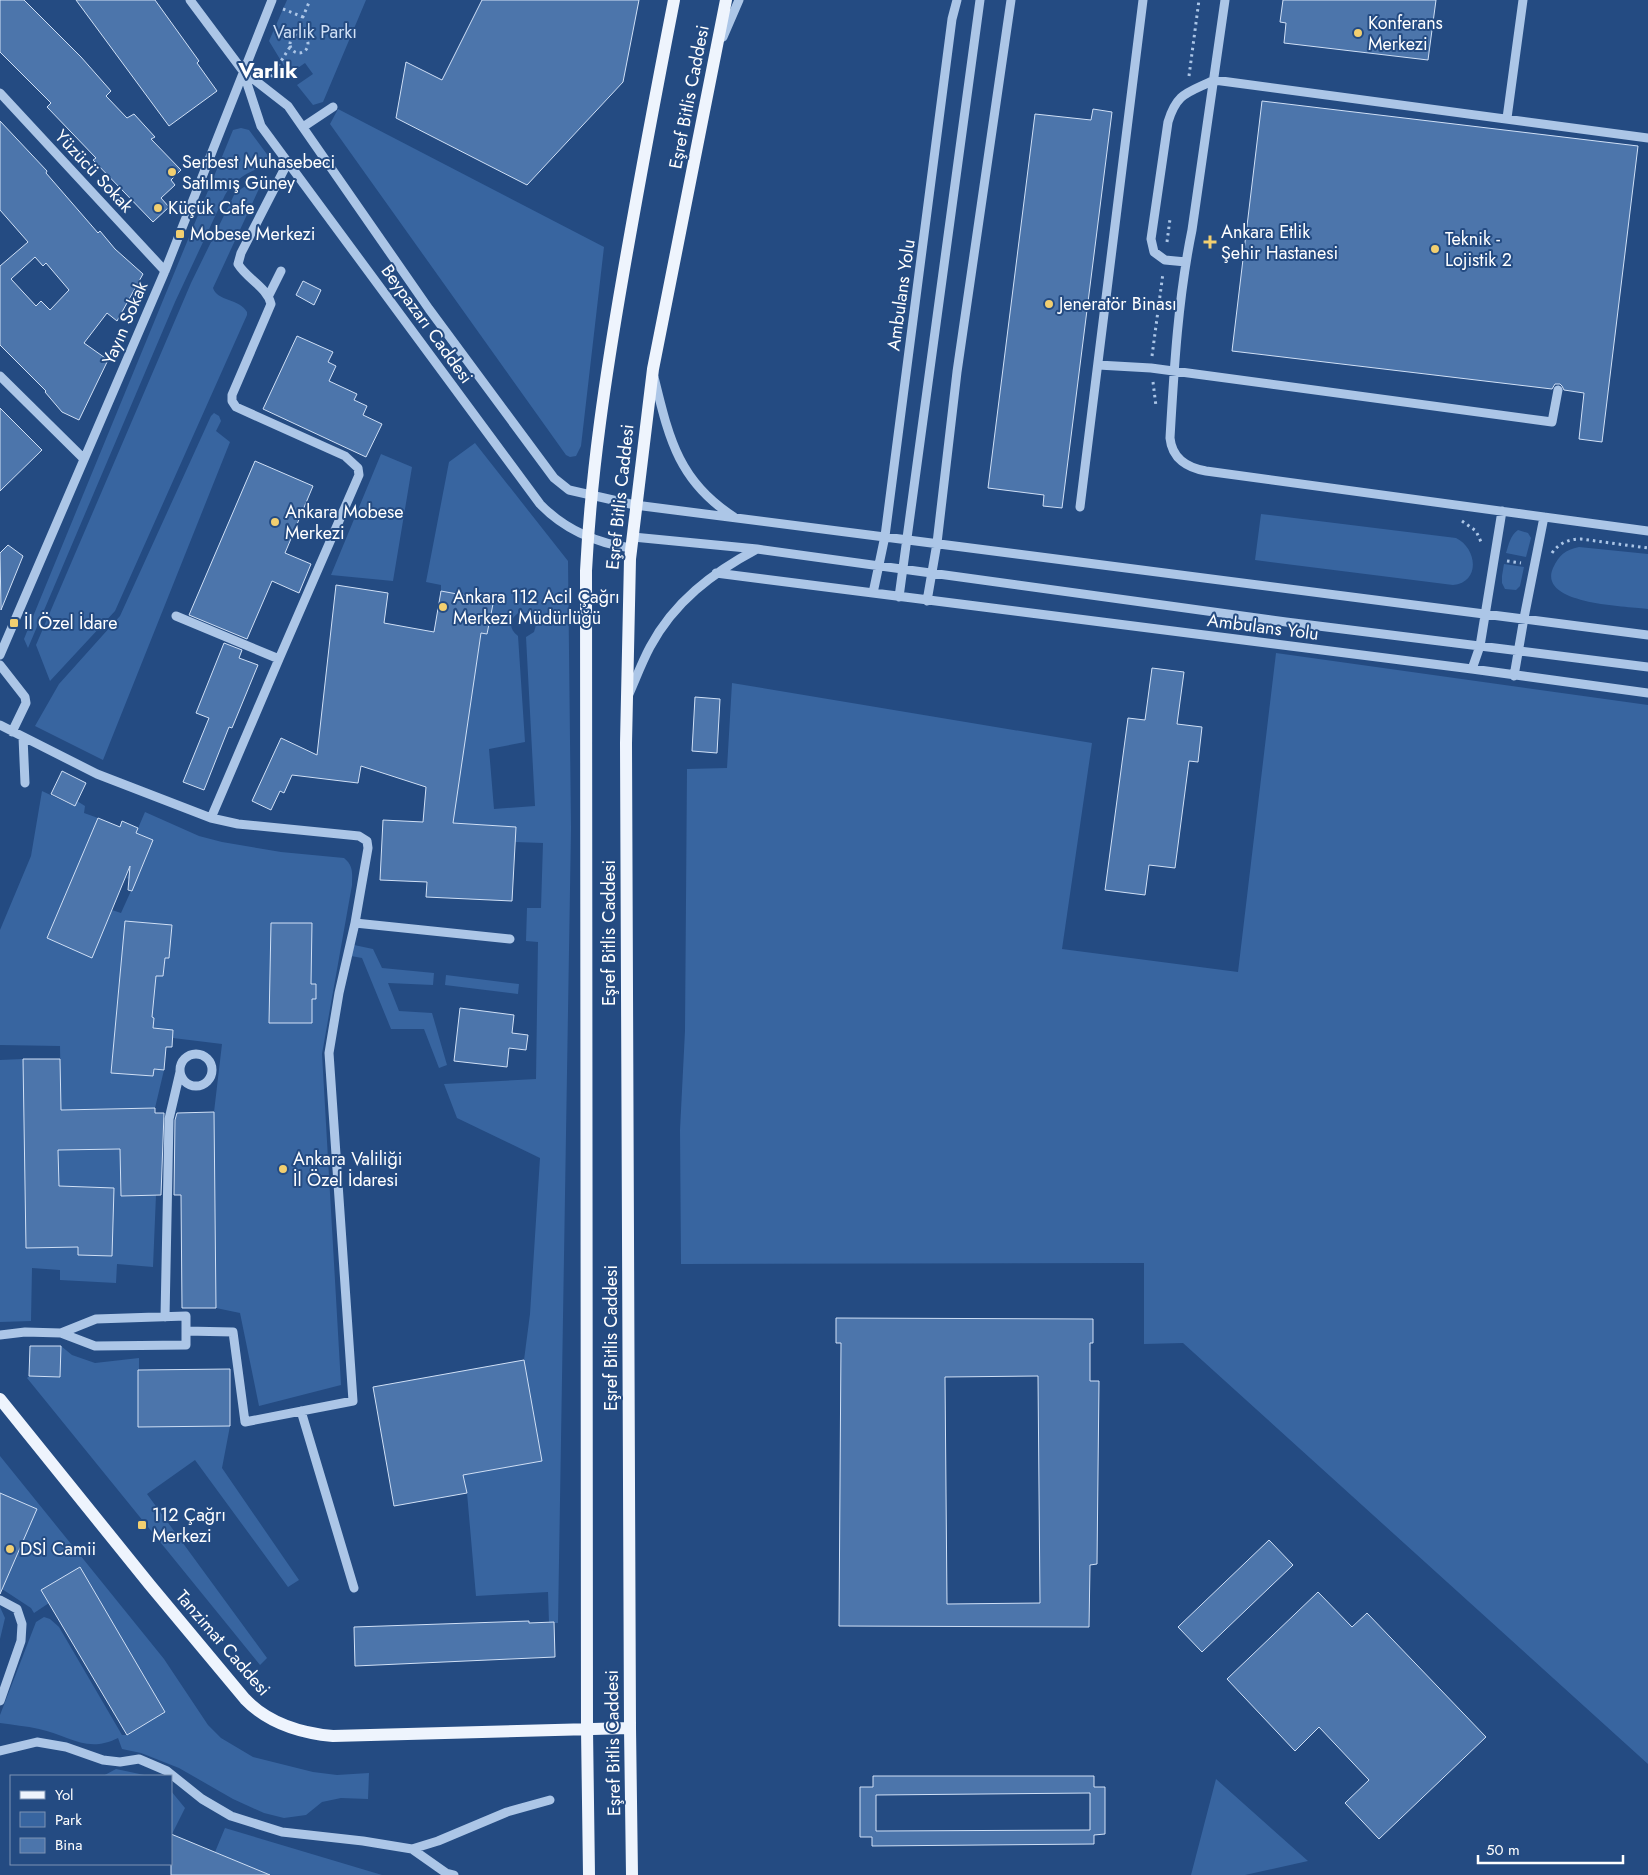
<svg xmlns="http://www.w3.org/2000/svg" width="1648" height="1875" font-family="Jost,sans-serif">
<rect width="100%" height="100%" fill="#244b82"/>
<path fill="#3865a0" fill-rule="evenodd" d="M287 0H366L323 102 313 105 297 85 313 74 305 63 289 74 269 41Z
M338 109 604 247 581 446 576 456 570 457 566 455 330 124Z
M241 128 249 130 269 157 270 162 268 165C251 170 234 179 225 195L175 302 28 648 24 639 32 619 233 130Z
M262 175 264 178 213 288C217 301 240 299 247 312V315L115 611 50 681 36 645 191 283 235 193Z
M214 413 219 416 221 421 216 431 230 442 103 760 35 726 59 684 120 616 211 416Z
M475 443 568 561 571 828 558 1623H549L548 1592 476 1596 467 1493 463 1475 542 1461 524 1360 530 1314 540 1158 457 1118 444 1084 536 1079 538 942 526 941 527 908H541L543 843 515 842 516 827 452 823 481 633 487 634 493 605 484 602V599L441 591V585L426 582 449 462ZM520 612 531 614 536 625 534 632 526 637 535 806 494 809 489 749 525 742 518 636C508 629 509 618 520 612Z
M381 454 412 467 393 581 331 575Z
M1261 514 1456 538C1477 548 1481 582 1453 585L1255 560Z
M1518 530 1528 533 1531 538 1526 557 1506 553C1509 544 1510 536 1518 530Z
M1579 547 1648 554V609C1628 606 1537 605 1553 568 1559 555 1565 550 1579 547Z
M1504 564 1524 567 1520 586 1516 590 1505 589 1502 583V576Z
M1276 653 1648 705V1764L1183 1343 1144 1344V1263L681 1264 680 1130 685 1031 687 769 727 768 732 683 1092 743 1062 949 1238 972Z
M42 791 74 806 77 801 85 806 84 813 98 818 47 938 92 957 112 910 121 913 135 882 127 878 131 868 136 833 145 812 199 836 222 842 281 852 344 858C354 866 352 874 352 885L322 1054 341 1385 259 1406 240 1313 216 1308 214 1112 222 1044 173 1038V1030L153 1028 154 1018 149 1017 154 994 156 976H163L165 958H169L171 925 125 921 111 1072 152 1076 154 1069 164 1070 155 1108 61 1110 60 1046 0 1045V930L31 856Z
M354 945 373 949 382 968 434 973 433 985 388 983 399 1011 432 1013 447 1065 439 1068 424 1029H391L362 958 351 956Z
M446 975 519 984 518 994 445 985Z
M23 1059 60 1247 58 1150 120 1149 121 1196 156 1195 153 1267 117 1264 116 1283 60 1280V1270L32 1268 31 1321 0 1322V1060Z
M61 1346 72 1355 95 1363 139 1358V1427L230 1426 222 1468 299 1580 288 1587 195 1460 147 1494 267 1658 260 1665 27 1378Z
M0 1456 164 1659 208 1725 221 1738 253 1757 313 1772 337 1775 369 1773 368 1799 341 1798 322 1802 306 1815 284 1818 264 1813 233 1799 179 1768 141 1753 122 1749 118 1738C86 1754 69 1735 39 1729 26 1726 13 1725 0 1723V1715L36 1622 44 1617 50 1619 59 1627 122 1735H127L165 1712 80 1567 49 1603 34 1613 31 1608 2 1589 37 1509 0 1493Z
M0 1607 5 1618 0 1639Z
M116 1769 149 1776H103Z
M1216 1779 1308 1861 1245 1875H1191Z
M171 1791 185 1808 172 1834H171Z
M225 1828 382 1875H270L215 1852Z"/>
<path fill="#4c75ab" stroke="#d0e0f6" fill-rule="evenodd" d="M0 0H24L81 57 111 91 106 96 127 118 134 114 155 137 151 139 181 170 171 180 175 185 161 198 169 207 153 222 93 160 96 158 47 107 51 103 0 52Z
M76 0H155L199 61 197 63 217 91 169 126Z
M482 0H639L623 82 527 185 396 118 406 62 442 80Z
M1283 0H1436L1428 60 1284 43 1286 23 1280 22Z
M1262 101 1638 146 1602 442 1579 439 1584 393 1564 390 1562 386 1560 384H1555L1552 389 1232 351Z
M1093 109 1112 112 1062 508 1043 506 1044 495 988 488 1035 114 1091 120Z
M0 121 47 171 46 173 98 233 100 231 115 249 143 274 117 321 107 313 84 343 108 360 79 420 62 412 45 392 46 391 0 345V266L28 242 0 210ZM35 257 43 266 46 263 69 290 50 310 41 301 36 306 11 279Z
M303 281 321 290 314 305 296 295Z
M297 336 333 352 328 362 336 366 329 381 357 394 354 400 367 406 363 415 382 424 366 457 263 409Z
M0 408 42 450 0 491Z
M255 461 313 486 285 553 311 564 299 593 272 581 247 639 189 615Z
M8 545 23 556 1 610 0 553Z
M336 585 388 593 384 623 434 632 441 591 484 599V602L493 604 487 634 481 633 453 823 516 827 512 901 426 897 427 882 380 880 383 820 423 822 426 787 361 766 358 783 292 775 284 793 280 791 271 810 252 801 281 738 317 755Z
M224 643 242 650 239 658 258 665 232 728 229 727 204 790 183 782 209 718 196 713Z
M1152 668 1184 672 1177 724 1202 727 1198 762 1189 761 1175 868 1149 865 1145 895 1105 890 1128 718 1145 720Z
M695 697 720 699 717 753 692 751Z
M62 771 86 783 75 806 51 794Z
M98 818 120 827 122 821 138 828 136 833 153 840 132 891 128 890 130 866 92 958 47 938Z
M125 921 172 925 169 958H165L163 976H156L152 1017 154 1018 153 1028 173 1030 172 1047H166L164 1070 154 1069 153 1076 111 1073Z
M271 923H312L311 984H316V999H312V1023H269Z
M460 1008 514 1015 512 1033 528 1035 526 1050 509 1048 507 1067 454 1061Z
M23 1059H60L61 1110 155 1108V1113H164L161 1195 121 1196 120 1149 58 1150 59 1186 114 1188 112 1256 78 1255V1247L26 1248Z
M214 1112 216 1308H182L181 1195H174L175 1120 177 1113Z
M836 1318 1093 1319V1343H1090V1381H1099L1097 1564 1090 1565 1089 1627 839 1626 841 1343H836ZM1038 1376 1040 1603 947 1604 945 1377Z
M30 1346H61L60 1377 29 1376Z
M524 1360 542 1461 463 1475 467 1493 394 1506 373 1387Z
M230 1369V1426L138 1427V1370Z
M0 1493 37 1509 0 1594Z
M1269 1540 1293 1565 1202 1652 1178 1627Z
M80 1567 165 1712 127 1735 41 1590Z
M1318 1592 1352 1627 1367 1613 1486 1737 1379 1839 1345 1803 1369 1780 1319 1727 1295 1751 1227 1679Z
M529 1621V1623L554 1622 555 1657 355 1666 354 1627Z
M873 1776H1094V1787H1105V1834L1094 1835V1844L872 1846V1837H860V1787H873ZM1090 1793V1830L876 1831V1795Z
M171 1834 270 1875H171Z"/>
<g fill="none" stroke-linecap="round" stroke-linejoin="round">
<path stroke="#acc6e7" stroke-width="3" stroke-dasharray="2.5 4" stroke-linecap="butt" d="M283 9 303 17
M290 44a9 9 0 1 1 18 0a9 9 0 1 1-18 0Z
M295 36 310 0
M1189 76 1199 0
M271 77 290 47
M1167 242 1170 219
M1152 356 1163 273
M1153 382 1156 406
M1462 521 1476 531 1482 544
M1552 553C1559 543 1569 539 1581 539L1648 548
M1507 561 1521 563"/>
<path stroke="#acc6e7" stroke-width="9" d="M190 0 243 71 288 106 429 309 554 478 569 490 635 505 1648 635
M1225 0 1192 230C1178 298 1174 369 1170 438 1172 459 1188 468 1206 471L1648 531
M723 37 739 0
M243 71 261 126 540 504C565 530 595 543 631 548
M0 93 165 271
M1507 118 1523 0
M303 127 333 107
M1186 262 1165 260 1154 252 1151 239 1168 122C1177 92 1188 93 1214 80L1648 138
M269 295 281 271
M1098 365 1151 368 1552 422 1558 390
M0 376 84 459
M654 377C669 438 678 481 734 517
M1080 507 1143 0
M633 537 757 549 1286 622 1648 667
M716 573 1472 669 1648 693
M873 593 885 536 952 19 957 0
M899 597 980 0
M927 601 937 543 957 372 1011 0
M176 616 279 659 359 475 358 468 345 456 236 407 232 401V395L271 304C267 287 247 279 238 264L241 253 288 162
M0 655 165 271 272 0
M0 665 25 697 26 703 12 732
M1472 669 1480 646 1502 511
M1514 676 1524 618 1544 517
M629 694C636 678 642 662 650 647 674 602 712 573 757 549
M0 725 97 774 211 818 238 824 359 836 367 841 368 848 355 923 510 939
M23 737 25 783
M211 818 279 659
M180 1070a16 16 0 1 1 32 0a16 16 0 1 1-32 0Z
M165 1317 169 1119 180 1072
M186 1331 233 1332 245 1422 353 1401 329 1053 339 993 355 923
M0 1335 25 1332 61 1333 95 1346 186 1345V1316L96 1319 61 1333
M301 1411 354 1588
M0 1600 17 1609 22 1624 21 1641 0 1701
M0 1751 37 1742 66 1747 103 1760 120 1762 139 1759 167 1771 202 1799 231 1816 282 1832 363 1841 412 1849 438 1841 507 1812 550 1800
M412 1849 446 1873 454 1875"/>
<path stroke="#eef4fd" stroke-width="12" d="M0 1399 150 1585 245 1699C268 1723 300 1733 333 1736L630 1728
M589 1875 587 1729 586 571C591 472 606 373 623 275 639 183 656 92 674 0
M632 1875 630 1728 626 743 630 559 653 369 726 0"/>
</g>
<g fill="#f2cf70" stroke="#244b82" stroke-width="2">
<circle cx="1358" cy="33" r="5"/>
<circle cx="172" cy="172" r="5"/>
<circle cx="158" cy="208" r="5"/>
<rect x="175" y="229" width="10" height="10" rx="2.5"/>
<path d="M1207.5 234.5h5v5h5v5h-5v5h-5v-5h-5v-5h5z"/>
<circle cx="1435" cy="249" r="5"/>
<circle cx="1049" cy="304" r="5"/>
<circle cx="275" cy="522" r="5"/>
<circle cx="443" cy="607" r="5"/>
<rect x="9" y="618" width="10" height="10" rx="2.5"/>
<circle cx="283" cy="1169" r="5"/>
<rect x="137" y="1520" width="10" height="10" rx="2.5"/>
<circle cx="10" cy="1549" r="5"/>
</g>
<g text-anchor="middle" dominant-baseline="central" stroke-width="4" stroke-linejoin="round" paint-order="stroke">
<g font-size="18" fill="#fff" stroke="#244b82" text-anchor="start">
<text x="1368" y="23">Konferans<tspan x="1368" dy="21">Merkezi</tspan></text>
<text x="182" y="162">Serbest Muhasebeci<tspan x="182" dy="21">Satılmış Güney</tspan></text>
<text x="168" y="208">Küçük Cafe</text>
<text x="1221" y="232">Ankara Etlik<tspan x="1221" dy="21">Şehir Hastanesi</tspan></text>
<text x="190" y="234">Mobese Merkezi</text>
<text x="1445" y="239">Teknik -<tspan x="1445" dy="21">Lojistik 2</tspan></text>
<text x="1059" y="304">Jeneratör Binası</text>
<text x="285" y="512">Ankara Mobese<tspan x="285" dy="21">Merkezi</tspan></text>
<text x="453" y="597">Ankara 112 Acil Çağrı<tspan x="453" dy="21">Merkezi Müdürlüğü</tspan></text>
<text x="24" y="623">İl Özel İdare</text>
<text x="293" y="1159">Ankara Valiliği<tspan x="293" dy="21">İl Özel İdaresi</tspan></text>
<text x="152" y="1515">112 Çağrı<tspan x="152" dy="21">Merkezi</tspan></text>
<text x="20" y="1549">DSİ Camii</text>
</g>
<g font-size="18" fill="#d0e0f6" stroke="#244b82">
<text x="315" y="32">Varlık Parkı</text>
</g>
<g font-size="18" fill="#fff" stroke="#244b82">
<text transform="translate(689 97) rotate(-79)">Eşref Bitlis Caddesi</text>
<text transform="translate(94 171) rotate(47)">Yüzücü Sokak</text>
<text transform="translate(901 295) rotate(-82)">Ambulans Yolu</text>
<text transform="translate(125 323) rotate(-67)">Yayın Sokak</text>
<text transform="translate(427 324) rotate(54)">Beypazarı Caddesi</text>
<text transform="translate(620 497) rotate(-84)">Eşref Bitlis Caddesi</text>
<text transform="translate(1263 627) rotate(7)">Ambulans Yolu</text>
<text transform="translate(609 933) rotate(-90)">Eşref Bitlis Caddesi</text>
<text transform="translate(611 1338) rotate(-90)">Eşref Bitlis Caddesi</text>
<text transform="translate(223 1643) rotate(49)">Tanzimat Caddesi</text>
<text transform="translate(613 1743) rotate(-91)">Eşref Bitlis Caddesi</text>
</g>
<g font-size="22" font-weight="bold" fill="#fff" stroke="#244b82">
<text x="268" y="70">Varlık</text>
</g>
</g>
<rect x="10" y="1775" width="162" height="90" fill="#244b82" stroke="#7c93b4"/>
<rect x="20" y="1791" width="25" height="8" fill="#eef4fd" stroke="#7c93b4"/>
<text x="55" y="1800" font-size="15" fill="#ffffff">Yol</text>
<rect x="20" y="1812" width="25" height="15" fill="#3865a0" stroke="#7c93b4"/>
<text x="55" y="1825" font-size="15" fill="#ffffff">Park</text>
<rect x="20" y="1838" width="25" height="15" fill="#4c75ab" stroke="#7c93b4"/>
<text x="55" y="1850" font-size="15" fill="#ffffff">Bina</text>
<path d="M1478 1855v8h145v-8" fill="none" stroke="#ffffff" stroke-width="2.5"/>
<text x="1486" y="1855" font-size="15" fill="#ffffff" stroke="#244b82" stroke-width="4" paint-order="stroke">50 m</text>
</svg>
